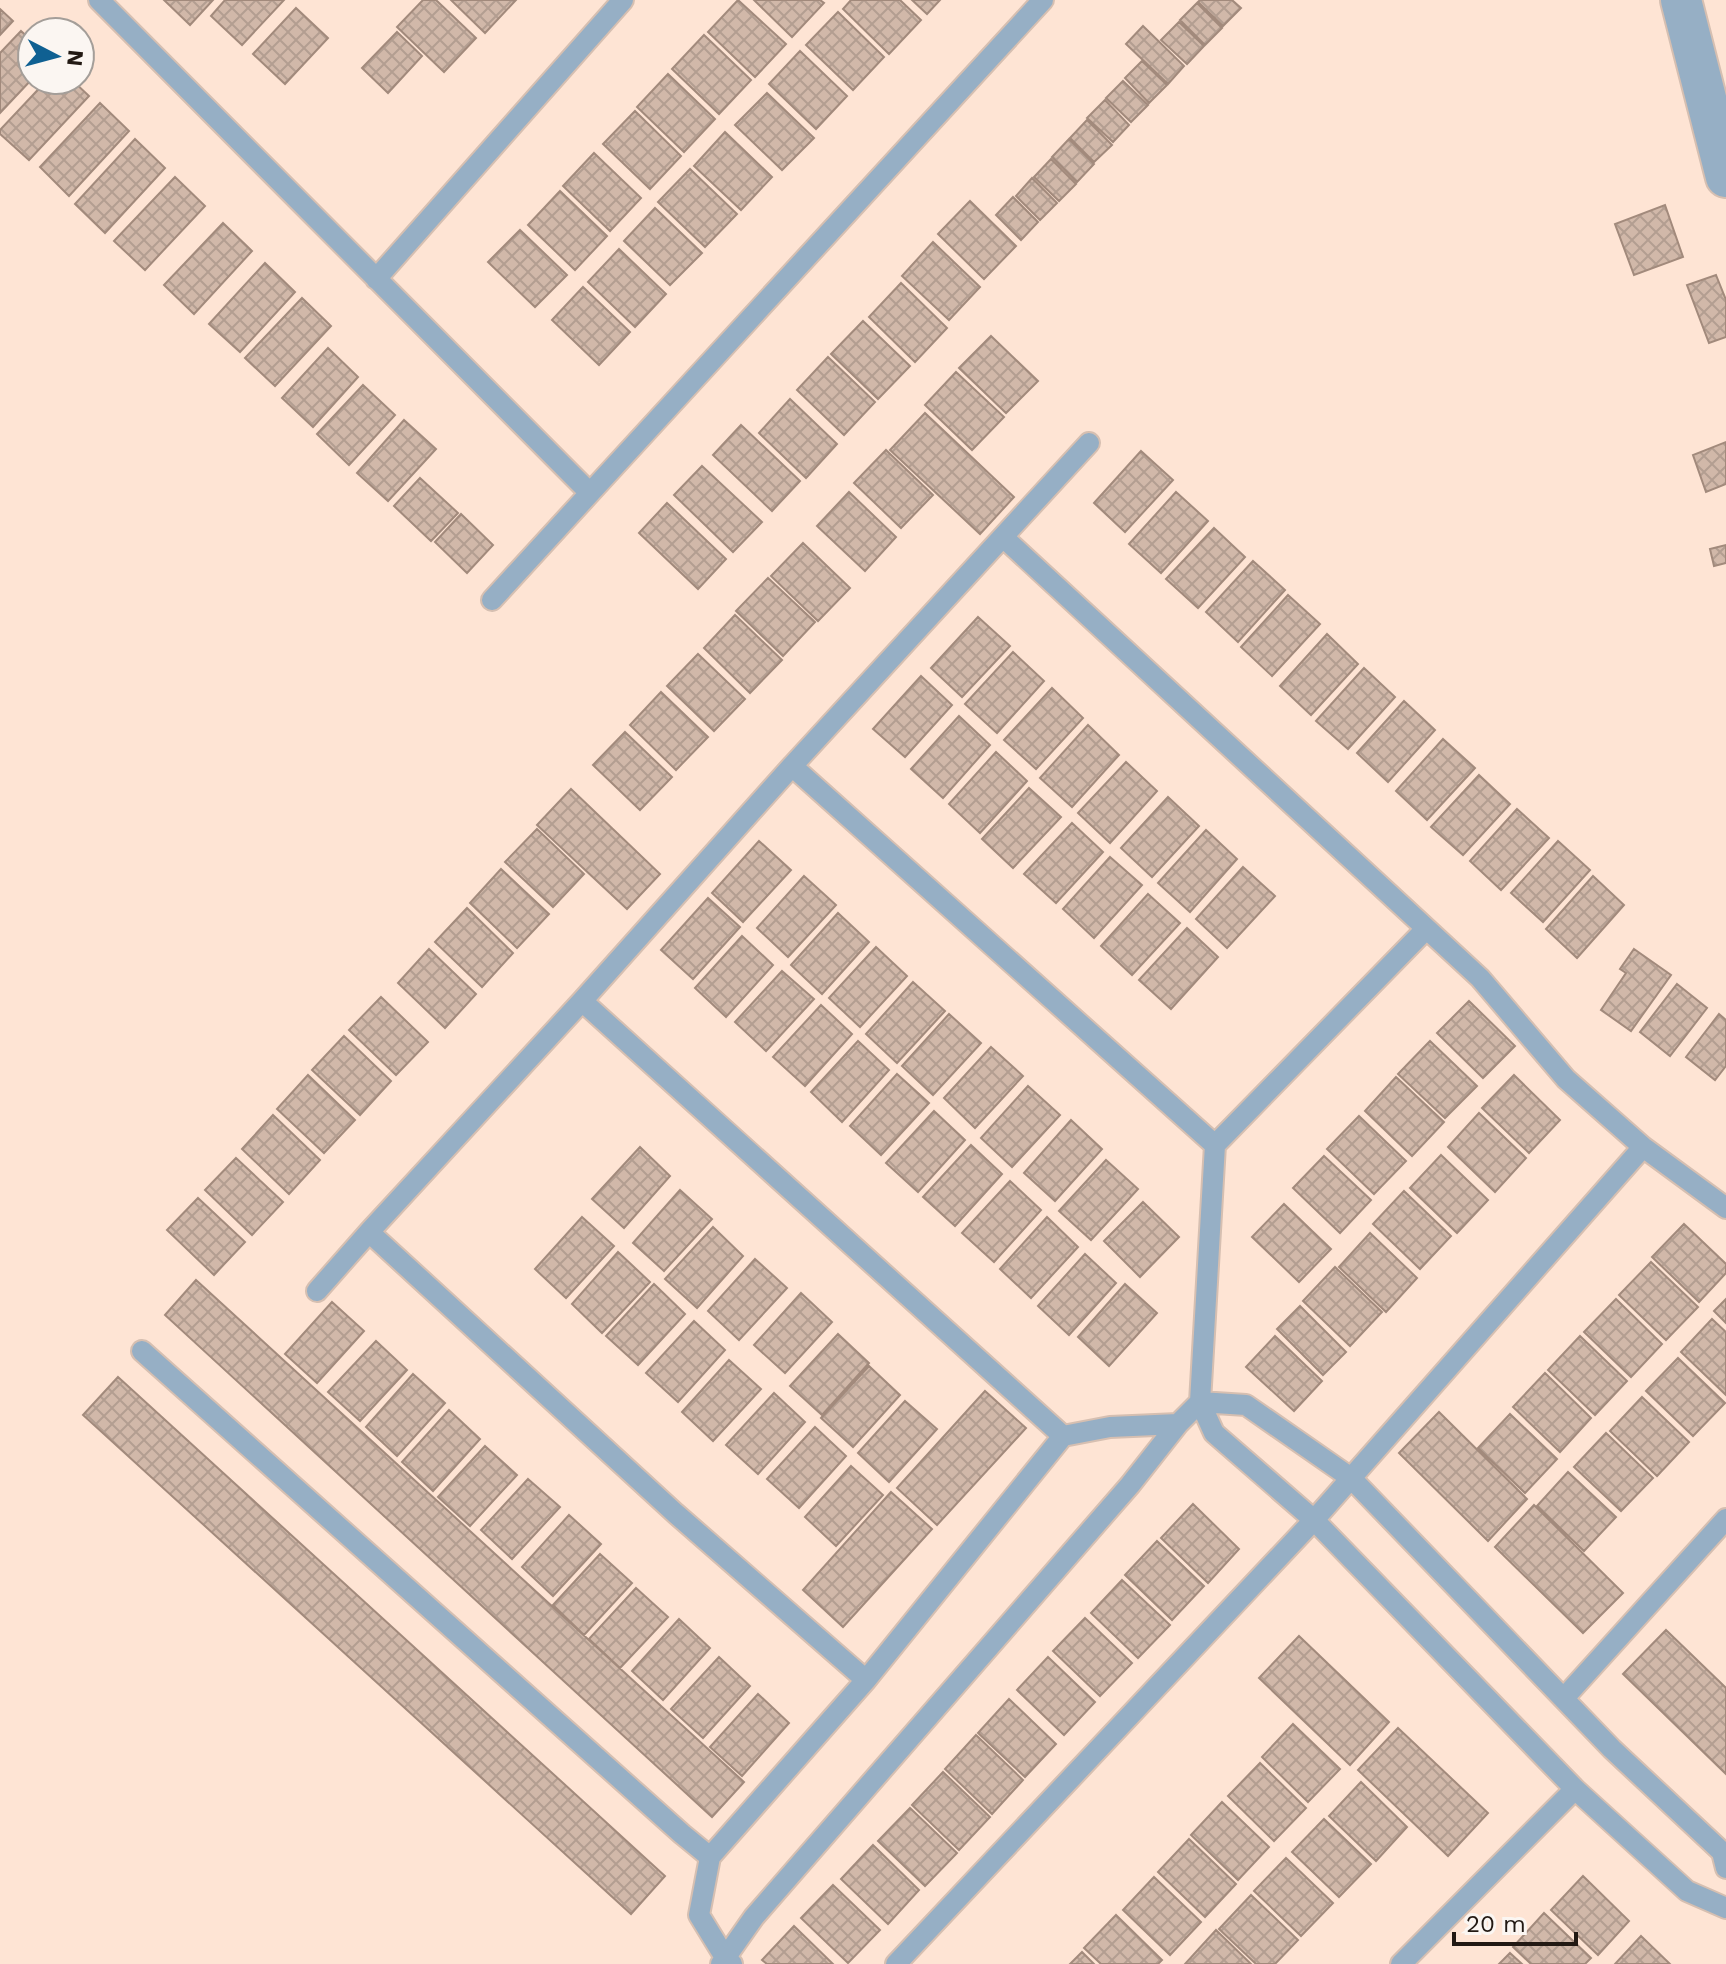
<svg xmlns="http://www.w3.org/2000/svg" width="1726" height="1964" font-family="'Work Sans',sans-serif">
<defs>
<pattern id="building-cross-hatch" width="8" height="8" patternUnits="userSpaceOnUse" patternTransform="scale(2)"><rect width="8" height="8" fill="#d1b8a9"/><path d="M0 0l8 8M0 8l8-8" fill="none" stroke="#b39e91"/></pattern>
</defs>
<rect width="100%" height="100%" fill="#fee4d4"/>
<path fill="url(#building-cross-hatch)" stroke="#a28a7c" stroke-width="2" d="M164 0H213L190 25Z
M225 0H284L242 45 211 16Z
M423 0H436L476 38 444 72 397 27Z
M451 0H516L485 33Z
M738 0 786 44 755 77 708 32Z
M754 0H820L824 3 792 37Z
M851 0H900L921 20 889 54 843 9Z
M912 0H940L927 14Z
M1200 0H1232L1241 8 1223 26 1198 2Z
M1197 3 1222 28 1205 45 1180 20Z
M296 8 328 38 285 84 253 54Z
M0 9 13 21 0 35Z
M838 12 884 57 853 90 806 45Z
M1179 22 1204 46 1187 64 1161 40Z
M1143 26 1184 66 1168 84 1126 44Z
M21 31 32 41V79L0 113V53Z
M397 32 422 56 388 93 362 68Z
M704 35 751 80 719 114 672 69Z
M800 51 847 96 816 129 769 84Z
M1142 61 1167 85 1149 103 1125 78Z
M668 74 715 119 684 152 637 107Z
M47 80H72L89 96 29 160 0 134V130Z
M1123 81 1148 105 1131 122 1106 98Z
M767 93 814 138 782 170 735 125Z
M1105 100 1129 125 1113 142 1087 118Z
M100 103 129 131 69 196 40 167Z
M635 111 681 156 650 189 603 144Z
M1087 120 1112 145 1094 162 1070 138Z
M725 132 772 177 741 210 694 166Z
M135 139 165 168 105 233 75 204Z
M1069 139 1094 164 1077 182 1052 157Z
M594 153 641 198 610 231 563 186Z
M1051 159 1076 184 1059 201 1034 177Z
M690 169 737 214 705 247 658 202Z
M175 177 205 206 145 270 114 241Z
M1032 178 1057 203 1040 220 1016 196Z
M560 191 607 236 575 270 528 225Z
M1013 197 1038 222 1021 240 996 215Z
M970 201 1016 246 984 279 938 234Z
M1665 205 1683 257 1634 275 1615 224Z
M655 208 702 253 670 285 624 241Z
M223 223 252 251 194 314 164 285Z
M520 230 567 275 535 307 488 262Z
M933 242 980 287 949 320 902 276Z
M619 249 666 294 635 327 588 282Z
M265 263 295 292 240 352 209 324Z
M1716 275 1726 300V337L1709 343 1687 285Z
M901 283 947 328 915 362 869 317Z
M583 287 630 332 599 365 552 320Z
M302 298 331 326 275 386 245 358Z
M863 321 910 366 878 399 831 354Z
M991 336 1038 381 1006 413 959 368Z
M328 348 358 377 313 427 282 398Z
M828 357 875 402 844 435 797 390Z
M956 372 1004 417 972 450 925 405Z
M363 385 395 415 349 465 317 434Z
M790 399 837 444 806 478 759 433Z
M925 413 1014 497 980 534 890 450Z
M404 420 436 449 388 501 357 473Z
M741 425 800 481 772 511 713 455Z
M1726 442V484L1706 492 1693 455Z
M886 450 933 495 901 528 854 483Z
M1141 451 1173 480 1125 532 1094 503Z
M702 466 762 522 733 552 674 495Z
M420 478 458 513 431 541 394 506Z
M849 492 896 537 865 571 817 526Z
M1176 492 1208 521 1161 573 1129 544Z
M667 503 726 559 698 589 639 533Z
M461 514 493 545 467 573 435 542Z
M1214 528 1245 557 1198 608 1166 579Z
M803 543 850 588 818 621 771 576Z
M1726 545V563L1714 566 1710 549Z
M1253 561 1285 590 1238 642 1206 612Z
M768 578 815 622 783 656 736 611Z
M1288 595 1320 624 1272 676 1241 647Z
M735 615 782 660 750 693 704 648Z
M978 617 1010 646 962 697 931 668Z
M1327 634 1358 664 1311 715 1280 686Z
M1013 652 1044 681 997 733 965 704Z
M698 654 745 699 714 731 667 686Z
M1364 668 1395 697 1348 749 1316 721Z
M921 676 952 705 905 757 873 729Z
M1052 688 1083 718 1036 769 1004 740Z
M661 692 708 737 676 770 630 725Z
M1404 701 1435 730 1388 782 1357 753Z
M959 716 990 745 943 798 911 769Z
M1088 725 1119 755 1072 807 1040 778Z
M625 732 672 777 640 810 593 765Z
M1443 739 1475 768 1427 820 1396 791Z
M996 752 1027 781 980 833 949 804Z
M1126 762 1157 791 1110 843 1078 813Z
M1479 775 1510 804 1463 855 1431 827Z
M1029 788 1061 817 1013 868 982 839Z
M571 789 660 874 627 909 537 825Z
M1168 797 1199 826 1152 877 1121 848Z
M1517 809 1549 838 1501 890 1470 861Z
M1072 823 1103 852 1056 903 1024 874Z
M537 829 584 874 553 907 505 862Z
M1206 830 1237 859 1190 912 1158 883Z
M759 841 791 870 743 922 712 893Z
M1558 841 1590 870 1543 922 1511 893Z
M1110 857 1142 885 1094 938 1063 909Z
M1243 867 1275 896 1227 948 1196 919Z
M501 869 549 914 517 948 470 903Z
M804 876 836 905 788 957 757 928Z
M1593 876 1624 905 1577 958 1546 929Z
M1148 894 1180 923 1132 975 1101 946Z
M708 898 740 927 693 979 661 950Z
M467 908 513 953 482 987 435 942Z
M838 913 869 942 822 994 791 965Z
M1187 928 1218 957 1171 1009 1139 980Z
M742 936 773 965 726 1017 695 988Z
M876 947 907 976 860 1027 829 998Z
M429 949 476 994 445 1028 398 983Z
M1634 949 1671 975 1631 1031 1601 1010 1626 973 1620 969Z
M782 971 814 999 766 1051 735 1022Z
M913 982 945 1011 897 1063 866 1034Z
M1677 984 1707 1008 1670 1056 1640 1032Z
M381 997 428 1042 396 1075 349 1030Z
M1469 1001 1515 1046 1483 1078 1437 1033Z
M821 1005 852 1034 805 1086 773 1057Z
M949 1014 981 1043 933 1095 902 1066Z
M1719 1014 1726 1020V1066L1715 1080 1686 1057Z
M344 1036 391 1081 360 1115 312 1070Z
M858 1041 889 1070 842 1122 811 1092Z
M1430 1041 1477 1086 1445 1118 1398 1074Z
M991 1047 1023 1076 975 1128 944 1098Z
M897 1074 929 1103 881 1155 850 1126Z
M308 1075 355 1120 324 1153 277 1109Z
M1514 1075 1560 1120 1529 1153 1482 1108Z
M1396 1077 1444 1122 1412 1156 1365 1111Z
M1028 1086 1060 1115 1012 1167 981 1138Z
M934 1111 965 1140 918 1192 886 1163Z
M1479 1113 1526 1158 1495 1192 1448 1147Z
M273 1115 320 1160 289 1194 242 1149Z
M1359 1116 1406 1161 1374 1194 1327 1149Z
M1071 1120 1102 1149 1055 1201 1024 1173Z
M971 1145 1002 1174 955 1226 923 1197Z
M640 1147 670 1176 624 1228 592 1199Z
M1441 1155 1488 1200 1457 1233 1410 1188Z
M1324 1156 1371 1200 1340 1233 1293 1188Z
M236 1158 283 1202 252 1235 205 1190Z
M1106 1160 1138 1189 1091 1240 1059 1211Z
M1010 1181 1041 1210 994 1262 962 1233Z
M680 1190 712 1219 664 1271 633 1243Z
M1404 1191 1451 1236 1420 1269 1373 1224Z
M198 1198 245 1242 214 1275 167 1230Z
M1143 1202 1179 1237 1140 1277 1104 1241Z
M1284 1204 1331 1249 1299 1282 1252 1237Z
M582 1217 614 1246 566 1298 535 1269Z
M1047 1217 1078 1247 1031 1298 1000 1269Z
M1684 1224 1726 1264V1273L1699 1302 1652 1257Z
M713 1227 743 1256 697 1308 665 1279Z
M1370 1233 1417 1278 1386 1312 1339 1267Z
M618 1252 650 1282 602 1333 572 1304Z
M1085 1254 1116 1283 1069 1335 1038 1306Z
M755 1259 787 1288 739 1340 708 1311Z
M1651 1262 1698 1307 1666 1340 1619 1295Z
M1335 1267 1382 1312 1350 1346 1303 1301Z
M196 1280 744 1782 712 1817 165 1315Z
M654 1284 685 1314 638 1365 606 1336Z
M1125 1284 1157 1313 1109 1366 1078 1337Z
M801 1293 832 1322 785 1373 754 1345Z
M1616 1299 1662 1344 1631 1377 1584 1332Z
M1726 1299V1323L1714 1311Z
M332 1302 364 1331 317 1383 285 1354Z
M1300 1306 1346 1352 1323 1375 1277 1329Z
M1712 1319 1726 1332V1395L1681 1352Z
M694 1321 725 1350 678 1402 646 1373Z
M838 1334 869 1363 822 1415 790 1386Z
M1275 1336 1322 1381 1294 1411 1246 1367Z
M1580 1336 1627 1381 1595 1415 1548 1370Z
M376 1341 407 1370 360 1421 328 1392Z
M1678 1358 1725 1403 1693 1436 1646 1391Z
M729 1360 761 1389 713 1441 682 1412Z
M869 1366 900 1395 853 1447 821 1418Z
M1545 1373 1591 1418 1560 1452 1513 1407Z
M413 1374 445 1403 397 1456 366 1427Z
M118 1377 665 1876 631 1914 83 1415Z
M985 1391 1026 1428 937 1525 897 1488Z
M774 1393 805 1422 758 1474 726 1445Z
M1642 1397 1689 1442 1657 1476 1610 1431Z
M905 1401 937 1429 889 1482 858 1453Z
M449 1410 480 1439 433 1491 402 1462Z
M1439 1412 1527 1499 1488 1541 1399 1453Z
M1510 1414 1557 1459 1525 1493 1478 1448Z
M815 1427 846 1456 799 1508 767 1479Z
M1606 1433 1653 1478 1621 1511 1574 1467Z
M485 1446 517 1475 470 1526 438 1497Z
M851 1466 883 1495 836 1546 805 1517Z
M1568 1472 1616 1517 1584 1551 1537 1506Z
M528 1479 560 1507 512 1559 481 1530Z
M891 1492 932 1529 843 1627 803 1590Z
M1193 1504 1239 1549 1208 1583 1161 1538Z
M1534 1505 1623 1593 1583 1633 1495 1547Z
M569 1515 601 1544 553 1596 522 1567Z
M1157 1541 1204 1586 1172 1620 1125 1575Z
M600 1554 632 1583 584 1635 553 1605Z
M1122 1580 1170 1625 1138 1658 1091 1613Z
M636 1588 668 1617 620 1668 589 1639Z
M1085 1618 1132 1663 1100 1696 1053 1651Z
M679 1619 710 1648 663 1700 632 1671Z
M1666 1630 1726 1688V1774L1623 1674Z
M1299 1636 1389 1722 1350 1765 1259 1678Z
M719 1657 750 1686 703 1738 671 1709Z
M1048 1657 1095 1702 1064 1735 1017 1690Z
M758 1694 789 1723 742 1776 710 1747Z
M1009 1699 1056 1744 1025 1777 978 1733Z
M1293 1724 1340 1769 1308 1802 1262 1757Z
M1398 1728 1488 1813 1448 1856 1358 1770Z
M976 1735 1023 1780 992 1814 945 1769Z
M1260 1763 1306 1808 1274 1841 1228 1796Z
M943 1772 990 1817 959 1850 912 1805Z
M1361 1782 1407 1827 1376 1861 1329 1816Z
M1222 1802 1269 1847 1238 1880 1191 1835Z
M910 1808 957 1853 925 1886 878 1841Z
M1324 1819 1371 1864 1339 1897 1292 1852Z
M1189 1839 1236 1884 1205 1917 1158 1872Z
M873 1845 919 1890 888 1924 841 1879Z
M1286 1858 1333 1903 1301 1936 1254 1891Z
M1583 1876 1629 1921 1598 1955 1551 1910Z
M1154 1877 1201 1922 1170 1955 1123 1910Z
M833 1885 880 1930 848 1963 801 1918Z
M1251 1895 1298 1940 1275 1964H1256L1219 1929Z
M1544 1913 1591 1958 1585 1964H1531L1513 1947Z
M1116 1915 1162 1960 1158 1964H1101L1084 1948Z
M794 1926 833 1964H767L762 1960Z
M1216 1930 1251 1964H1185Z
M1641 1936 1670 1964H1615Z
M1082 1952 1094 1964H1070Z
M1510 1953 1522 1964H1499Z"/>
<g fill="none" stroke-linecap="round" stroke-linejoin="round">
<g stroke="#d6bfb1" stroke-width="24">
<path id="lane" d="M99 0 590 493 1043 0
M376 279 623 0
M1089 443 792 766 1215 1145
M1003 537 1480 978 1566 1079 1643 1147 1726 1208
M492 600 590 493
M582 1001 1063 1436
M369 1232 675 1513 866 1680
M317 1291 369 1232 582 1001 792 766
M142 1351 682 1834 710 1857
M1564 1698 1726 1519
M1726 1868 1722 1852 1612 1749 1351 1478 1246 1405 1200 1402 1214 1433 1314 1520 1575 1789 1687 1891 1726 1908
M721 1964 754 1917 1130 1485 1178 1424 1200 1402 1215 1145 1426 929
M732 1964 726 1959 699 1915 710 1857 866 1680 1063 1436 1110 1427 1178 1424
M896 1964 1314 1520 1643 1147
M1401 1964 1575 1789"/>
</g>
<g stroke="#d6bfb1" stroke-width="44">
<path id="street" d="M1681 0 1726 177"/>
</g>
<use href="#lane" stroke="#96afc5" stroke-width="20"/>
<use href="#street" stroke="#96afc5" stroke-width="40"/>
</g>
<g transform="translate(56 56) rotate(96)"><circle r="38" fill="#fbf6f2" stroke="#a49e99" stroke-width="2"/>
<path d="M0-6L14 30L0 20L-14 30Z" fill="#0f6092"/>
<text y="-12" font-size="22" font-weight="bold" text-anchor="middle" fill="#221913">N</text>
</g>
<path d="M1454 1932v12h122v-12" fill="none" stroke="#221913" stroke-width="4"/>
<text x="1466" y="1932" font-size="24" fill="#221913" stroke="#fbf6f2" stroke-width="6" paint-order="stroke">20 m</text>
</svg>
